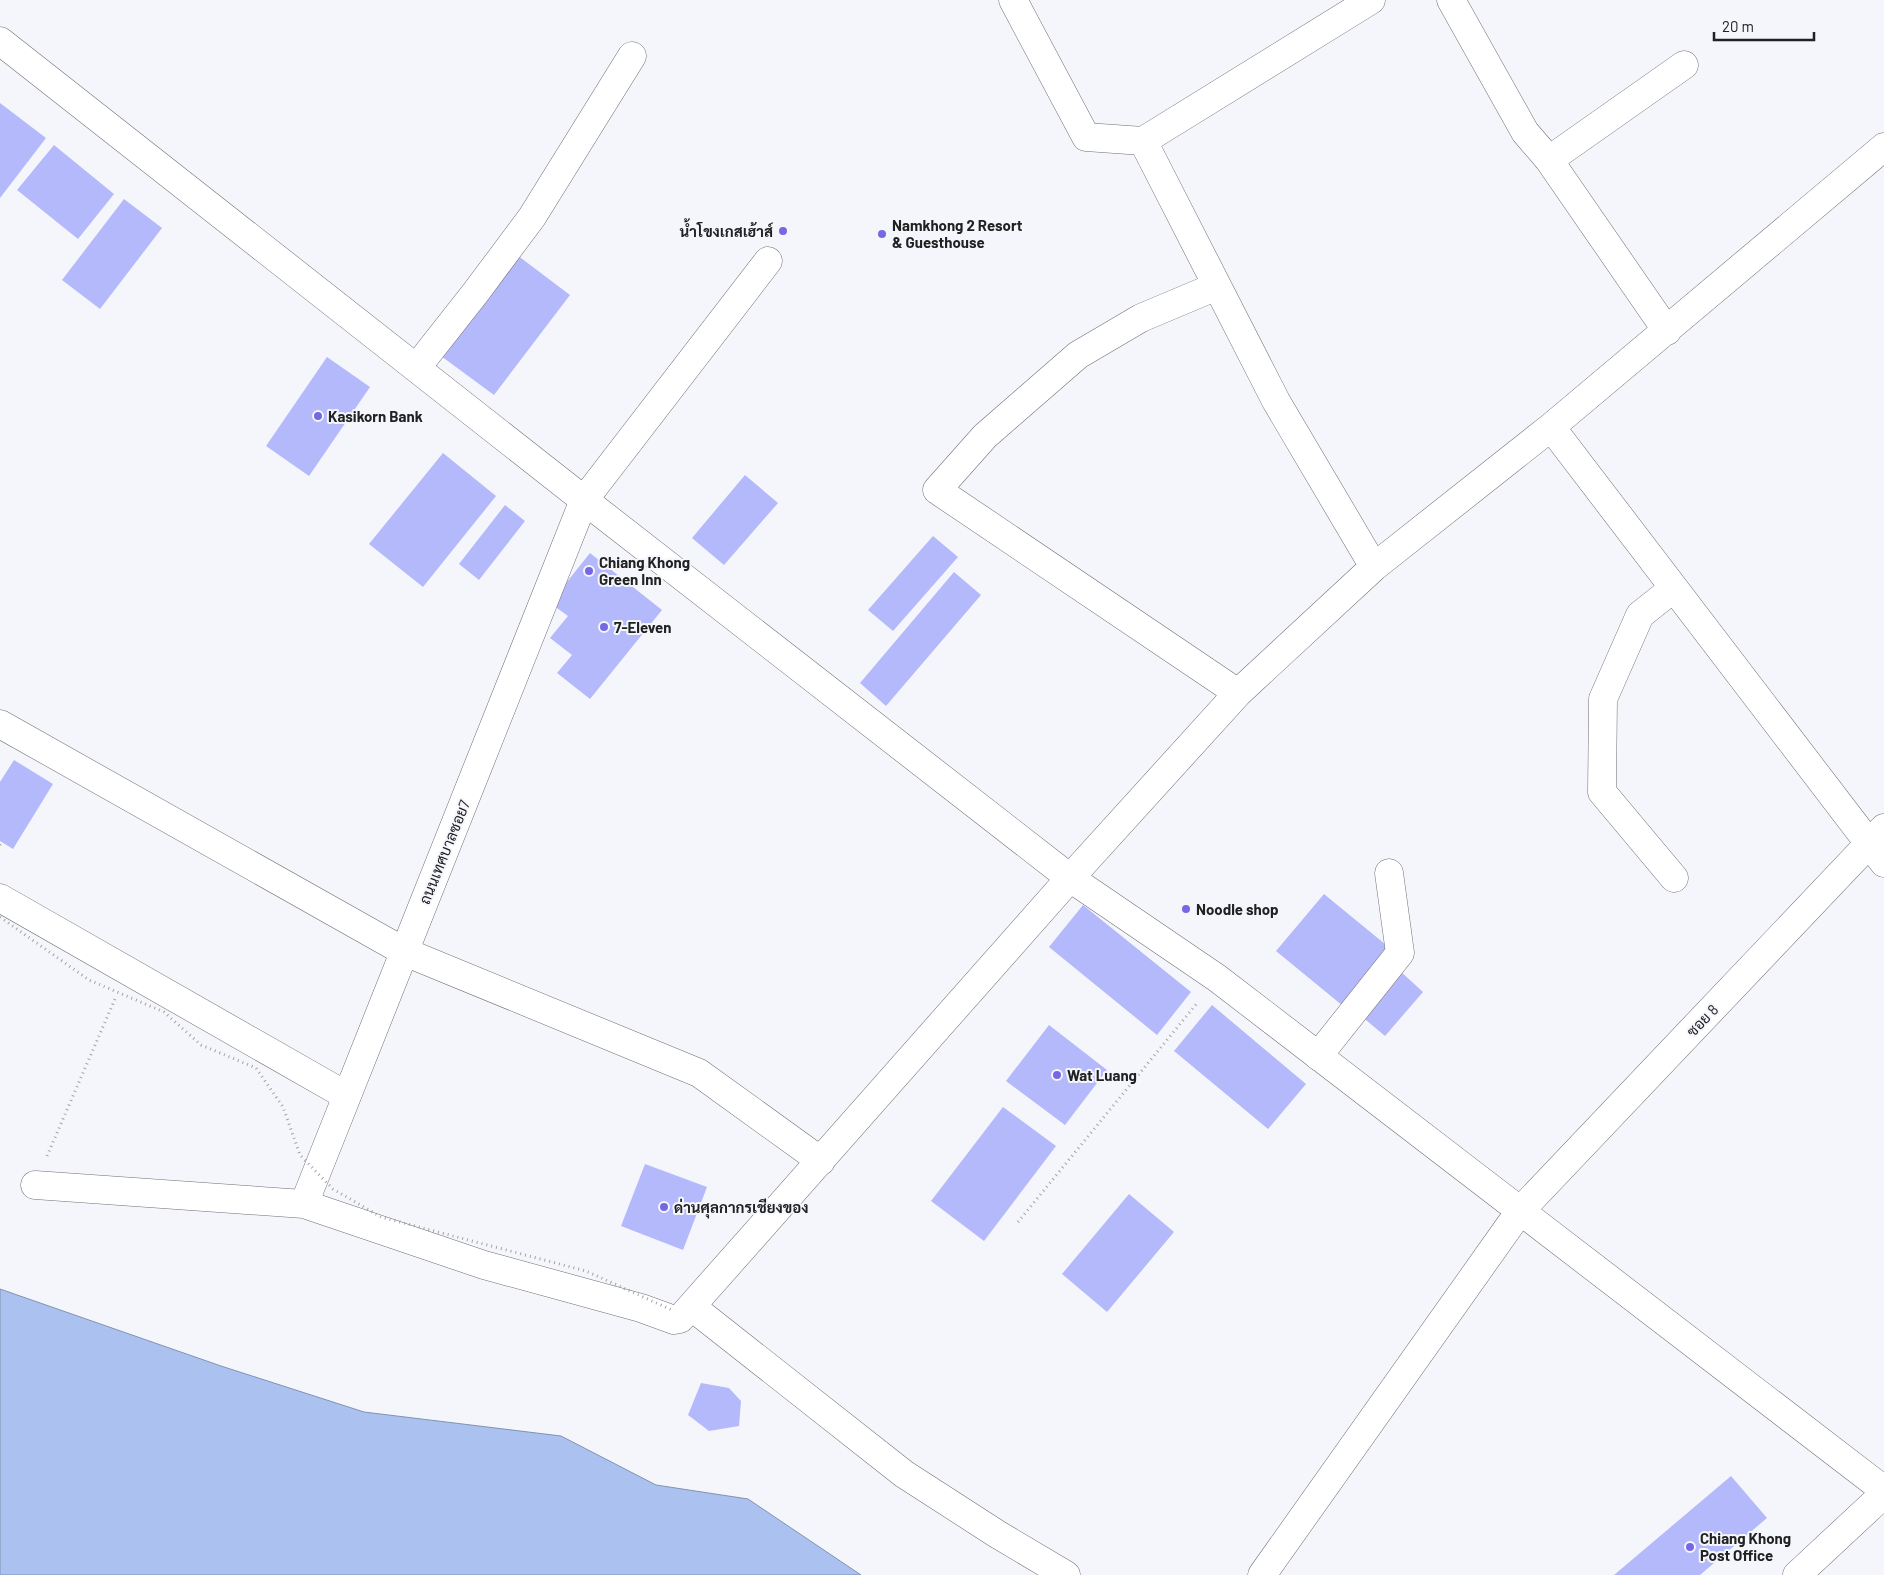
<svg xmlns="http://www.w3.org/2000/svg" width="1884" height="1575" font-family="Barlow,Sarabun,sans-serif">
<rect width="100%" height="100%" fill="#f5f6fb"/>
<path fill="#abc2f0" stroke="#8192b2" d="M0 1289 221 1366 364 1412 561 1436 656 1485 748 1499 861 1575H0Z"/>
<path fill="#b4b9fc" d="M0 103 46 138 0 198Z
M54 145 114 194 78 239 17 190Z
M124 199 162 228 100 309 62 280Z
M517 255 570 295 494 395 441 356Z
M327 357 370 387 309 476 266 446Z
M443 453 496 496 423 587 369 544Z
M745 475 778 503 724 565 692 538Z
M505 505 525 521 479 580 459 564Z
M933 536 958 557 893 631 868 610Z
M590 553 662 610 590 699 557 673 572 655 550 638 568 616 550 603Z
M954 572 981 595 886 706 860 683Z
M14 760 53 784 13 849 0 841V782Z
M1324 894 1391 949 1343 1006 1276 951Z
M1083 905 1191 992 1157 1035 1049 947Z
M1399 970 1423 992 1385 1036 1360 1015Z
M1212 1005 1306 1084 1268 1129 1174 1051Z
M1049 1025 1107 1070 1065 1125 1006 1081Z
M1003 1107 1056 1146 984 1241 931 1201Z
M645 1164 707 1187 683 1250 621 1226Z
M1129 1194 1174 1232 1107 1312 1062 1274Z
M701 1383 729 1388 741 1401 739 1426 709 1431 688 1415Z
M1731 1476 1767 1518 1700 1575H1614Z"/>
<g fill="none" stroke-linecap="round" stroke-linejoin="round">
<g stroke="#6f7074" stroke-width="29">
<path id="minor" d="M1013 0 1086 137 1143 141 1371 0
M1451 0 1525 132 1549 160 1667 331
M1143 141 1276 401 1374 567
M1549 160 1684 65
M1217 286 1141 318 1078 355 985 436 937 490 1238 693
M417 367 476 292 532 217 632 56
M1551 427 1884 863
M0 724 405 952 699 1073 821 1161
M1674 878 1602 792 1603 699 1640 615 1674 588
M0 898 347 1096
M1318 1056 1400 953 1389 873
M35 1185 304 1204 484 1265 641 1308 674 1320 680 1319 1070 878 1238 693 1374 567 1551 427 1884 147
M304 1204 584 500 768 261
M692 1307 904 1474 997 1534 1066 1575
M1262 1575 1520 1211 1884 828
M1797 1575 1884 1494"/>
</g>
<g stroke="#6f7074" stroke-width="29">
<path id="major" d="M0 41 584 500 1070 878 1217 978 1884 1490"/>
</g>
<path stroke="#a2a3a6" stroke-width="3" stroke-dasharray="1 4" stroke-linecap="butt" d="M0 845 2 842
M47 1156 115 999
M1018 1222 1198 1002"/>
<use href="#minor" stroke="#fff" stroke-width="28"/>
<use href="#major" stroke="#fff" stroke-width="28"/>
<path stroke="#a2a3a6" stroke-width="3" stroke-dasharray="1 4" stroke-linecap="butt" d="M0 917 89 980 164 1012 201 1045 256 1068 283 1107 300 1155 333 1189 381 1217 586 1271 674 1311"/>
</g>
<g fill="#7668e3" stroke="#f5f6fb" stroke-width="2">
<circle cx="783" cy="231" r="5"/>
<circle cx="882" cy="234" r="5"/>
<circle cx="318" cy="416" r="5"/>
<circle cx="589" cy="571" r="5"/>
<circle cx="604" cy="627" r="5"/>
<circle cx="1186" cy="909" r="5"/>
<circle cx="1057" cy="1075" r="5"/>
<circle cx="664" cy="1207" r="5"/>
<circle cx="1690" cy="1547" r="5"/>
</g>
<g text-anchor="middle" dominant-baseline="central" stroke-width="4" stroke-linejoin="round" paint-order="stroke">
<g font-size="15" font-weight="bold" fill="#202122" stroke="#f5f6fb" text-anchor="start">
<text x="892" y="225">Namkhong 2 Resort<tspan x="892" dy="17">&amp; Guesthouse</tspan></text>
<text x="773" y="231" text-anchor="end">น้ำโขงเกสเฮ้าส์</text>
<text x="328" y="416">Kasikorn Bank</text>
<text x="599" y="562">Chiang Khong<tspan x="599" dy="17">Green Inn</tspan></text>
<text x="614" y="627">7-Eleven</text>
<text x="1196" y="909">Noodle shop</text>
<text x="1067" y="1075">Wat Luang</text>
<text x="674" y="1207">ด่านศุลกากรเชียงของ</text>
<text x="1700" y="1538">Chiang Khong<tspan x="1700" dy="17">Post Office</tspan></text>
</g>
<g font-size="15" fill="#202122" stroke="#f5f6fb">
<text transform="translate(444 852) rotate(-68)">ถนนเทศบาลซอย7</text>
<text transform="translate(1702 1020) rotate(-46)">ซอย 8</text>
</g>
</g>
<path d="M1714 32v8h100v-8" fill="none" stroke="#202122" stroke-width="2.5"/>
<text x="1722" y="32" font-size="15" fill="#202122" stroke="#f5f6fb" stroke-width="4" paint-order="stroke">20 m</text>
</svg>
